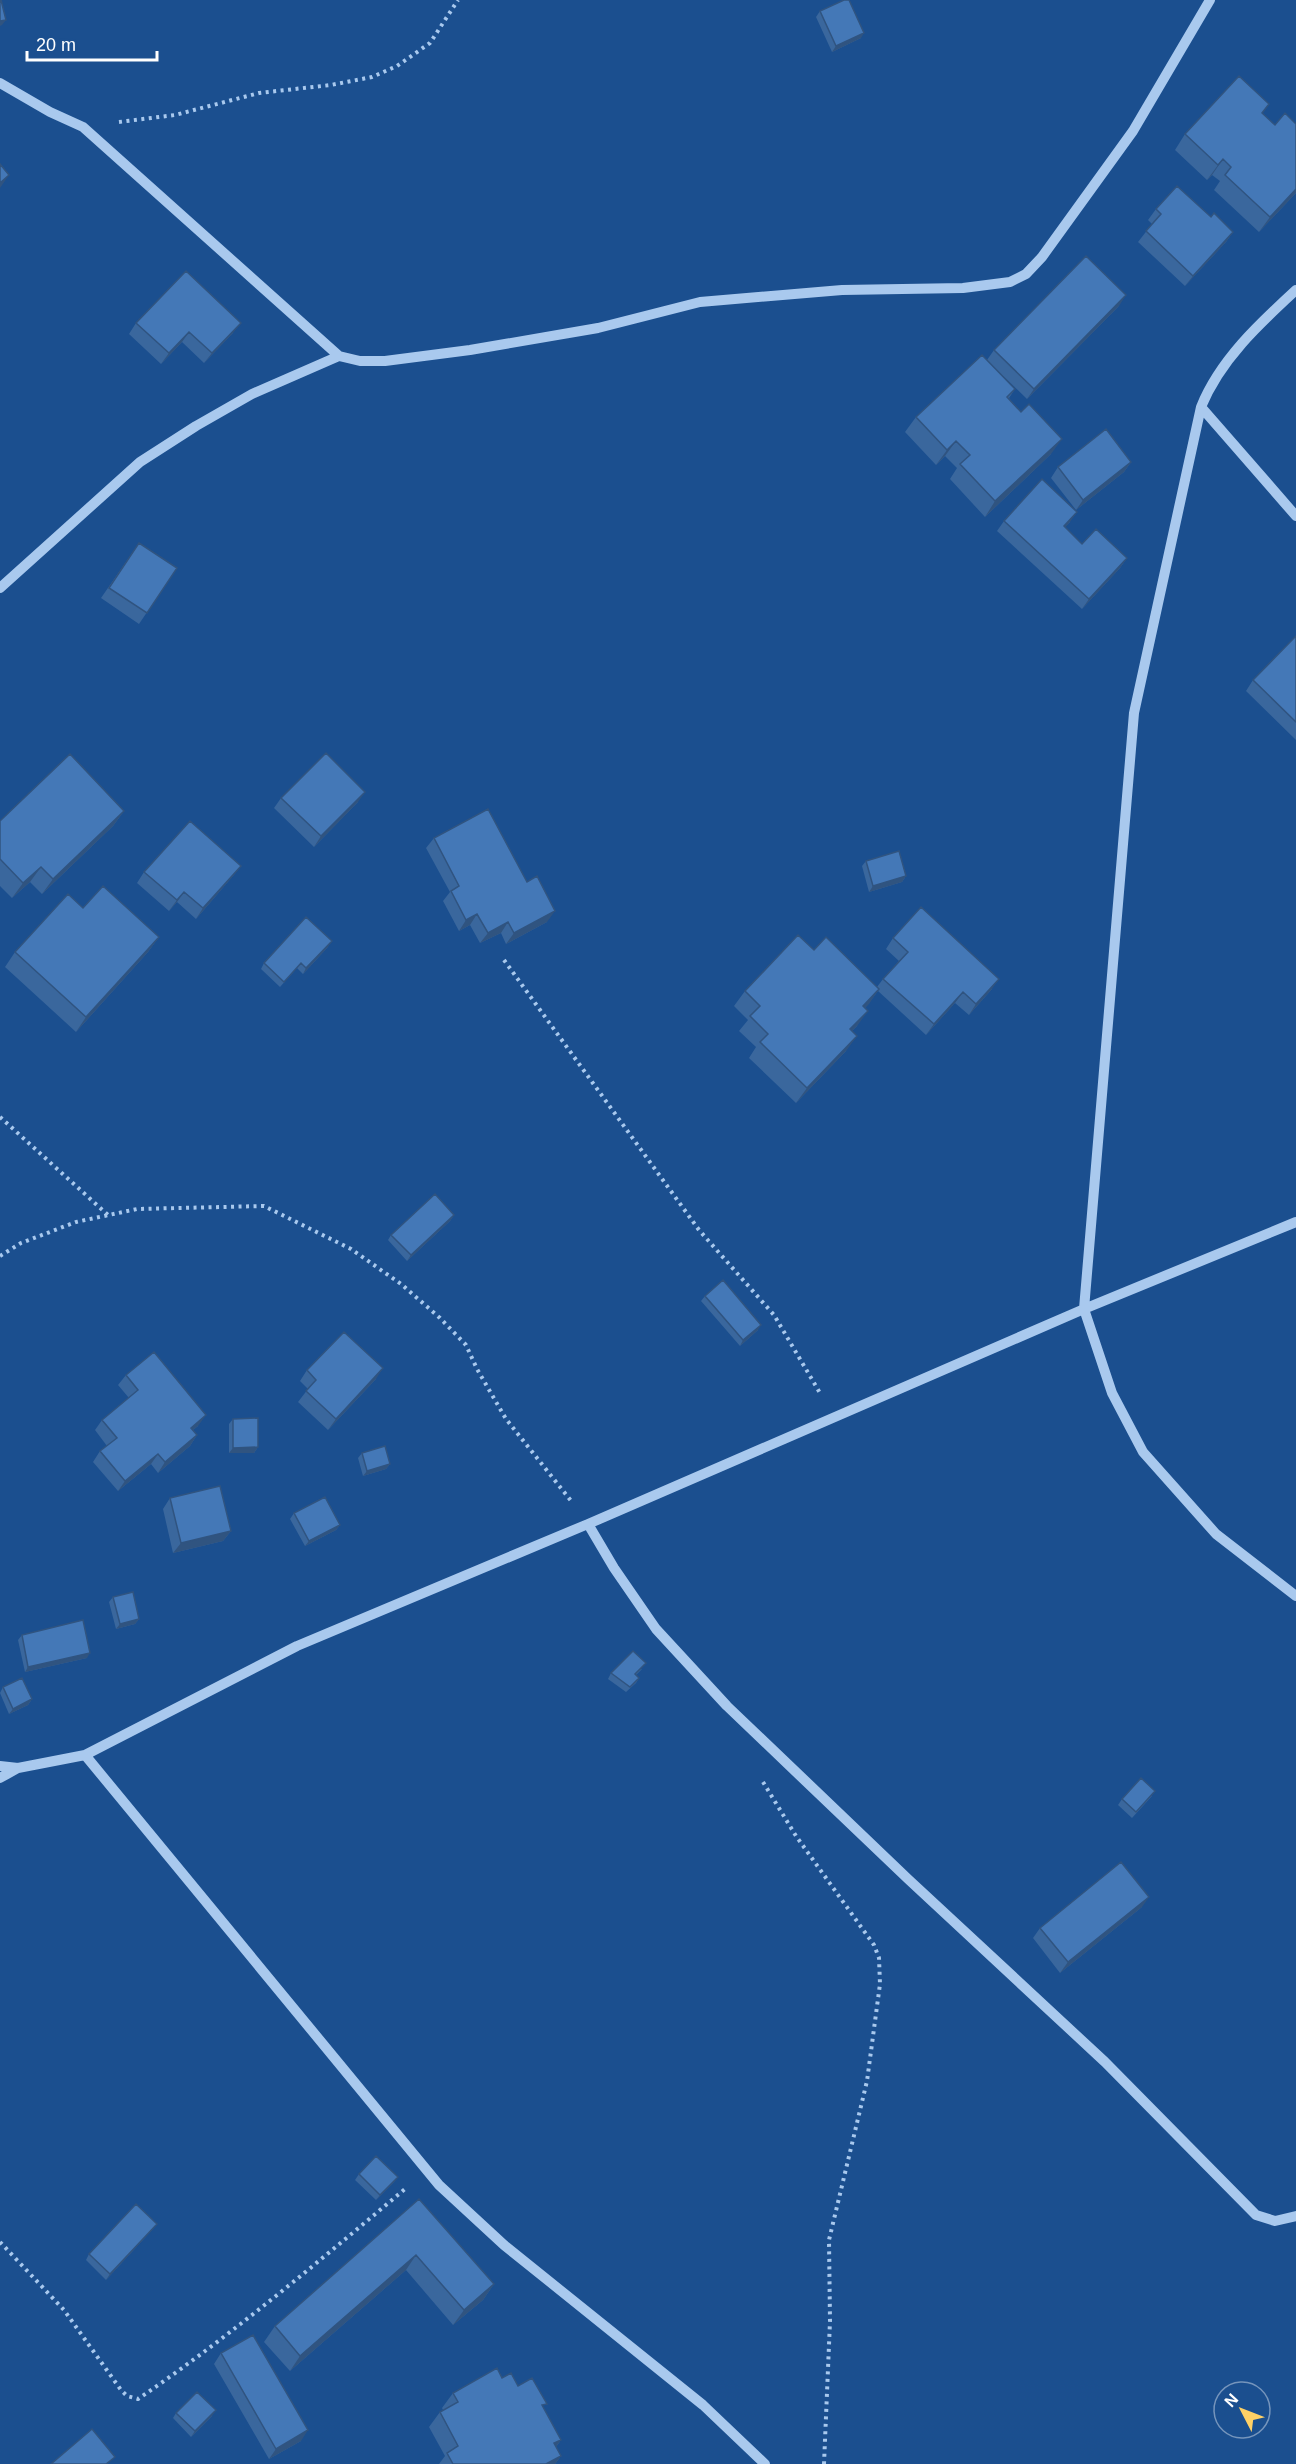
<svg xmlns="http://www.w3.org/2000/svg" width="1296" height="2464" font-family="Arial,sans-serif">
<rect width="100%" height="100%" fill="#1b4f8f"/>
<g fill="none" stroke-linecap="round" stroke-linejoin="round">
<path stroke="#a9c9ee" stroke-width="4" stroke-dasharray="3 4.5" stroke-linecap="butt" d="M119 122 175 115 259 93 331 85 372 77 397 66 430 43 458 0
M504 960 699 1230 774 1315 820 1393
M0 1117 108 1215
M0 1256 21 1243 76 1222 137 1209 264 1206 351 1249 401 1284 440 1318 466 1345 477 1369 506 1419 572 1502
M763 1782 796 1836 874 1945 879 1958 880 1984 867 2081 829 2240 830 2321 824 2464
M0 2242 64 2310 121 2390 127 2396 138 2399C232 2335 318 2262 405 2189"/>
<path stroke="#a9c9ee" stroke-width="10" d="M0 83 50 112 83 127 339 356 360 361H385L470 350 598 328 700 302 842 290 963 288 1010 282 1026 274 1042 257 1133 131 1210 0
M1296 290C1259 324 1220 360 1201 407L1134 713 1084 1309 1112 1393 1143 1452 1216 1534 1296 1596
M1201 407 1296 516
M0 588 140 462 196 426 252 394 339 356
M588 1524 614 1568 656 1629 727 1706 908 1879 1105 2062 1256 2215 1275 2221 1296 2216
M85 1755 439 2185 504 2245 703 2405 765 2464
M0 1766 18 1768 85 1755 297 1646 588 1524 1084 1309 1296 1222
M0 1778 18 1768"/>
</g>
<path fill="#3a679d" d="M820 11 861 38 832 52 816 17Z
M1263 114 1296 193 1259 232 1214 190 1220 181 1212 175 1207 180 1175 150 1185 134Z
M1156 209 1233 232 1226 242 1185 286 1138 242 1152 224 1148 220Z
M1119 306 1027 399 997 370 1015 389 1009 398 1051 454 985 517 950 479 957 468 945 456 936 465 905 432 916 417 987 360 994 350Z
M136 323 233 333 204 363 182 342 161 364 129 334Z
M1131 462 1124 472 1076 510 1051 478 1058 467Z
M1004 521 1070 522 1065 527 1082 544 1127 558 1120 568 1082 609 997 531Z
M139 543 177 568 139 624 101 598Z
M1296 636V740L1246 691 1253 680Z
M281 798 358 802 314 847 274 808Z
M124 811 113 826 42 894 30 882 12 898 0 886V821Z
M434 838 547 922 506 944 501 933 480 943 470 925 459 931 443 901 450 892 426 848Z
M866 861 906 876 902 882 869 892 862 866Z
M241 866 233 876 196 919 177 902 169 911 137 883 144 872Z
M83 908 159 937 148 952 76 1032 5 967 15 952Z
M893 938 992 989 969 1015 955 1003 926 1035 878 991 865 1008 857 1026 852 1031 846 1051 796 1103 749 1058 756 1047 739 1031 748 1020 734 1006 745 991 814 950 877 987 883 979 899 961 886 949Z
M328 947 303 974 297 968 280 987 261 969 264 963Z
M454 1215 450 1221 407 1261 388 1240 391 1235Z
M705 1296 758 1330 740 1346 701 1301Z
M307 1370 376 1379 328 1430 298 1402 308 1389 300 1381Z
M126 1375 198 1426 193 1430 197 1435 190 1446 158 1473 151 1464 118 1491 93 1462 100 1451 107 1446 95 1430 102 1420 129 1398 118 1385Z
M233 1419 258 1447 254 1453H229V1424Z
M362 1453 390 1464 386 1469 363 1476 358 1458Z
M170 1498 231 1531 223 1541 173 1553 163 1509Z
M294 1513 340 1525 336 1530 305 1546 290 1519Z
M113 1597 139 1619 135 1624 116 1629 109 1602Z
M22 1635 87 1658 25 1672 18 1640Z
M642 1669 636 1675 639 1678 636 1683 626 1692 608 1679 611 1673Z
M3 1687 32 1699 28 1705 9 1714 0 1693Z
M1152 1796 1132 1818 1118 1805 1122 1799Z
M1142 1907 1060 1973 1033 1938 1040 1928Z
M359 2174 398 2177 394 2182 376 2200 355 2180Z
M419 2199 494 2284 483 2300 453 2325 406 2270 290 2371 264 2342 275 2326Z
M153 2229 106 2280 86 2260 89 2254Z
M221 2353 301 2441 269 2459 214 2364Z
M502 2378 518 2386 543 2408 561 2440 556 2447 561 2456 555 2464H439L445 2456 429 2427 440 2412 443 2410 442 2408 453 2393Z
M176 2413 212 2416 191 2437 173 2418Z"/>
<path fill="#305480" d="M6 20 2 25 0 26V21Z
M864 33 861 38 832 52 836 46Z
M1223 159 1212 175 1207 180 1218 165Z
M9 175 0 188V183Z
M1296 189V193L1259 232 1270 217Z
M1233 232 1226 242 1185 286 1193 276Z
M1126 295 1119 306 1027 399 1034 389Z
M241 323 233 333 204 363 212 353Z
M189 332 182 342 161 364 169 353Z
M1062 439 1051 454 985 517 995 501Z
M956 441 945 456 936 465 947 450Z
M1131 462 1124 472 1076 510 1083 500Z
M1077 512 1070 522 1057 537 1064 526Z
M1127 558 1120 568 1082 609 1089 599Z
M365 792 358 802 314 847 321 836Z
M124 811 113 826 42 894 53 879Z
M241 866 233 876 196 919 203 908Z
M41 867 30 882 12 898 23 883Z
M906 876 902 882 869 892 873 886Z
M184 892 177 902 169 911 177 900Z
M555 911 547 922 506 944 514 933Z
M477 914 470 925 459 931 466 920Z
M508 922 501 933 480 943 488 933Z
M159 937 148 952 76 1032 86 1017Z
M332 941 328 947 303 974 306 968Z
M999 979 992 989 969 1015 976 1004Z
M879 989 869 1004 852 1021 863 1006Z
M963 992 955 1003 926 1035 934 1024Z
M868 1011 857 1026 839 1045 850 1029Z
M857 1036 846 1051 796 1103 807 1088Z
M454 1215 450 1221 407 1261 411 1255Z
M761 1325 758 1330 740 1346 743 1340Z
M383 1368 376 1379 328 1430 336 1419Z
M206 1415 198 1426 183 1438 191 1428Z
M197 1435 190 1446 158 1473 165 1462Z
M258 1447 254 1453H229L233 1448Z
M158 1454 151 1464 118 1491 125 1481Z
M390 1464 386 1469 363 1476 367 1471Z
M340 1525 336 1530 305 1546 309 1541Z
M231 1531 223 1541 173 1553 181 1543Z
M139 1619 135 1624 116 1629 120 1624Z
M90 1653 87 1658 25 1672 28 1667Z
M32 1699 28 1705 9 1714 13 1709Z
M1149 1897 1142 1907 1060 1973 1068 1962Z
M398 2177 394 2182 376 2200 380 2195Z
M157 2224 153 2229 106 2280 110 2274Z
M416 2255 406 2270 290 2371 300 2356Z
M494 2284 483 2300 453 2325 464 2310Z
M216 2410 212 2416 191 2437 195 2431Z
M308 2430 301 2441 269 2459 276 2449Z
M561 2440 550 2455 554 2443Z
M561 2456 555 2464H546Z"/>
<path fill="#4478b7" stroke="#305480" stroke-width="1.5" d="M0 0H1L6 20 0 21Z
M844 0H849L864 33 836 46 820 11Z
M1239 76 1269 104 1262 113 1275 125 1285 113 1296 124V189L1270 217 1225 175 1231 167 1223 159 1218 165 1185 134Z
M0 164 9 175 0 183Z
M1177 186 1211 217 1214 213 1233 232 1193 276 1146 231 1161 214 1156 209Z
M1086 256 1126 295 1034 389 994 350Z
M186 271 241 323 212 353 189 332 169 353 136 323Z
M982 355 1015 389 1007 397 1021 412 1029 404 1062 439 995 501 960 464 970 455 956 441 947 450 916 417Z
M1106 429 1131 462 1083 500 1058 467Z
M1042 479 1077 512 1064 526 1082 544 1096 529 1127 558 1089 599 1004 521Z
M139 543 177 568 147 613 109 588Z
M1296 636V722L1253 680Z
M326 753 365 792 321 836 281 798Z
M70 754 124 811 53 879 41 867 23 883 0 859V821Z
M488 809 527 882 537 876 555 911 514 933 508 922 488 933 477 914 466 920 451 891 459 886 434 838Z
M190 821 241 866 203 908 184 892 177 900 144 872Z
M899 851 906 876 873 886 866 861Z
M103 886 159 937 86 1017 15 952 68 894 83 908Z
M921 907 999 979 976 1004 963 992 934 1024 883 979 908 952 893 938Z
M306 917 332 941 306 968 301 963 284 982 264 963Z
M798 935 814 950 826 937 879 989 863 1006 868 1011 850 1029 857 1036 807 1088 760 1042 768 1034 750 1016 760 1006 745 991Z
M435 1194 454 1215 411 1255 391 1235Z
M723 1280 761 1325 743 1340 705 1296Z
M344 1332 383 1368 336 1419 306 1391 316 1380 307 1370Z
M154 1352 206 1415 191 1428 197 1435 165 1462 158 1454 125 1481 100 1451 117 1438 102 1420 138 1390 126 1375Z
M258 1418V1447L233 1448V1419Z
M385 1446 390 1464 367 1471 362 1453Z
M220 1486 231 1531 181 1543 170 1498Z
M325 1497 340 1525 309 1541 294 1513Z
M133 1592 139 1619 120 1624 113 1597Z
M83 1620 90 1653 28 1667 22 1635Z
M633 1651 646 1663 635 1674 639 1678 630 1687 611 1673Z
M22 1678 32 1699 13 1709 3 1687Z
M1141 1778 1155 1791 1136 1812 1122 1799Z
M1121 1862 1149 1897 1068 1962 1040 1928Z
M376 2156 398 2177 380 2195 359 2174Z
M419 2199 494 2284 464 2310 416 2255 300 2356 275 2326Z
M136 2204 157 2224 110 2274 89 2254Z
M253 2335 308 2430 276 2449 221 2353Z
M497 2368 502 2378 511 2373 518 2386 532 2378 547 2404 542 2405 561 2440 554 2443 561 2456 546 2464H453L447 2453 458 2446 440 2412 458 2402 453 2393Z
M197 2392 216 2410 195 2431 176 2413Z
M92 2429 115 2457 106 2464H51Z"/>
<g transform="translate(1242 2410) rotate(312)"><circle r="28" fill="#1b4f8f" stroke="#7695bc" stroke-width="1.5"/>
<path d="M0-4.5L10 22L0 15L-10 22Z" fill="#ffd166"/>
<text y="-9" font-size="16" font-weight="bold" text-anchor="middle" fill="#ffffff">N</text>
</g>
<path d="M27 51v9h130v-9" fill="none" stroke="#ffffff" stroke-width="3"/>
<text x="36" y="51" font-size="18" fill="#ffffff" stroke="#1b4f8f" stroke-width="4.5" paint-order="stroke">20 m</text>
</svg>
